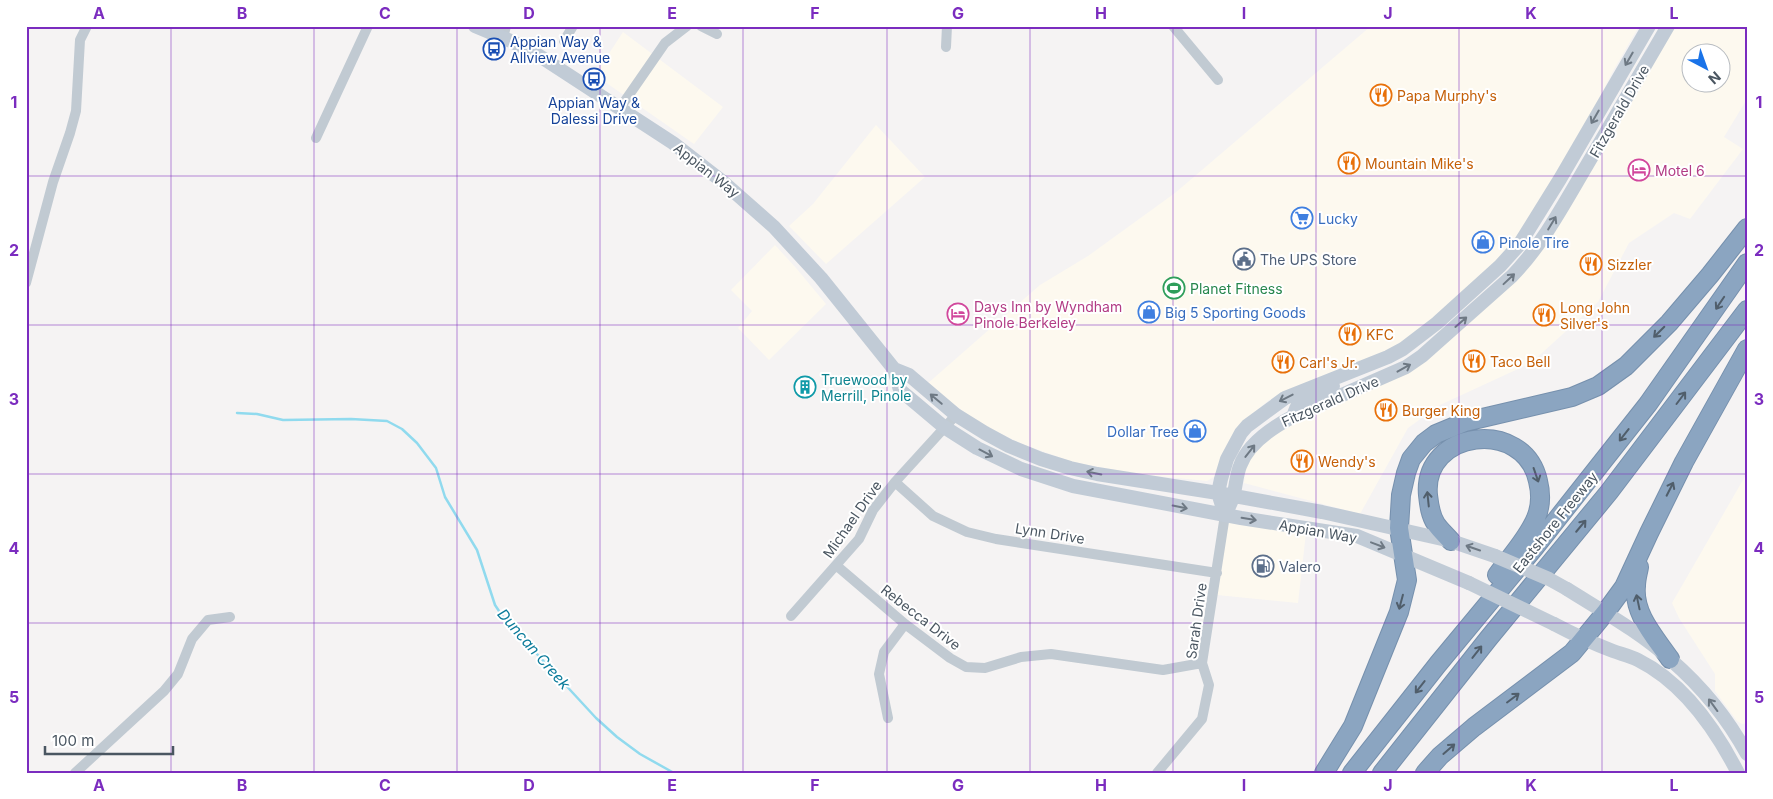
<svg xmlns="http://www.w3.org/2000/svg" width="1773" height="799" font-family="Inter,sans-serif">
<rect width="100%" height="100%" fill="#f5f3f3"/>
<path fill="#fdf9ef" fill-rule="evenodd" d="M1371 26H1639L1613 71 1577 143 1504 256 1403 344 1346 369 1269 400 1246 419 1219 474 1207 481 1137 474 1073 462 1022 444 979 423 927 384 1040 285 1088 256 1175 193Z
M1671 26H1747V99L1724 137 1743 149 1690 219 1674 213 1629 243 1598 302 1531 363 1440 405 1408 428 1360 514 1244 483 1247 459 1271 432 1412 367 1558 221ZM1690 52H1720V82H1690Z
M623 32 723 107 694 144 595 75Z
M876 125 925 177 826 264 789 226 813 204Z
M775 245 796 268 826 304 769 360 738 328 752 311 731 290Z
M1747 473V723L1742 724 1737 721 1715 691V674L1679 618 1672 603Z
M1229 518 1306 533 1298 603 1217 595Z"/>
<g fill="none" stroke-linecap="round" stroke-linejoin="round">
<path stroke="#90daee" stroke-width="2.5" d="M237 413 257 414 283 420 351 419 387 421 402 429 417 443 436 468 445 497 477 550 495 605 503 617 511 622 536 653 596 718 617 737 640 754 674 773"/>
<g stroke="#7690ad" stroke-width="20">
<path id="highway" d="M1451 541C1446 535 1440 530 1436 524 1430 515 1429 504 1428 495 1422 430 1524 417 1538 481 1541 493 1541 506 1536 518 1528 538 1510 557 1497 575
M1639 567C1638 573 1636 579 1636 586 1633 614 1655 637 1670 659
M1324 773 1353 726 1399 612 1407 580 1399 528 1401 495 1406 473 1411 459 1424 443 1436 434 1465 422 1572 397 1598 386 1626 366 1669 323 1710 275 1747 228
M1352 773 1438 664 1535 547 1648 404 1747 263
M1382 773 1488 639 1609 492 1747 310
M1425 773 1440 756 1474 727 1572 653 1605 613 1624 587 1649 533 1684 462 1747 349"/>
</g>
<path stroke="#c1cad2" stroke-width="10" d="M701 26 717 34
M1173 26 1218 80
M503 38 506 26
M564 41 573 26
M946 47 947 26
M620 108 665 43 687 26
M316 138 368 26
M26 283 53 182 70 133 76 111 80 40 87 26
M895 482 933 516 967 532 996 539 1217 573
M837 566 905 624 950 658 966 667 985 668 1021 657 1051 654 1163 670 1202 663
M791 616 859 539 873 510 895 482 956 415
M888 718 879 674 884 652 905 624
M75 773 164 691 178 674 192 639 208 620 230 617
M1157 773 1202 719 1209 685 1202 663 1225 515"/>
<path stroke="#c1cbd6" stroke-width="14" d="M475 26 513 42 538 55 673 143 723 182 774 227 821 278 894 369 900 390 944 427 977 448 1021 469 1073 486 1241 518 1357 536 1469 583
M894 369 909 375 956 415 985 433 1009 446 1041 459 1070 468 1097 474 1218 493 1322 512 1451 541 1495 556
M1294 416C1295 396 1321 398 1333 386
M1225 515C1228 509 1231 503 1233 497 1236 487 1236 476 1240 466 1248 443 1273 427 1294 416L1406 367 1422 356 1512 276C1543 244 1564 204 1587 165 1614 119 1641 73 1668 26
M1225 515 1218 493 1221 479 1227 459 1241 433 1247 426 1285 398 1388 357 1403 349 1437 323 1500 266 1519 245 1560 179 1649 26
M1567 589C1602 611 1640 632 1671 660 1701 686 1728 719 1747 754
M1554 624C1573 634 1592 643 1613 651 1621 654 1630 656 1638 660 1684 683 1715 728 1738 773"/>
<use href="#highway" stroke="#8ba5c1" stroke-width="18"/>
<path stroke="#c1cbd6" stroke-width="14" d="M1495 556 1549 579 1567 589
M1469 583 1554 624"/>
</g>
<defs><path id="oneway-shaft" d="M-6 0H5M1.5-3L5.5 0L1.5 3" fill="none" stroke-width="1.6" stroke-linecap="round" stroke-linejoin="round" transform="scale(1.25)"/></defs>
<g stroke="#6e7984">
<use href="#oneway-shaft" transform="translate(1629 59) rotate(120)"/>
<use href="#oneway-shaft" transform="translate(1595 117) rotate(120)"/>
<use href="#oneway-shaft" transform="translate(1552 223) rotate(-59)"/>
<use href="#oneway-shaft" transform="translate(1509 279) rotate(-43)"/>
<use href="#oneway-shaft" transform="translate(1461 322) rotate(-41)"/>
<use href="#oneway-shaft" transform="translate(1404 368) rotate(-29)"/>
<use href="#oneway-shaft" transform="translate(1286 398) rotate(153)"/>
<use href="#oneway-shaft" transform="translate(936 399) rotate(-140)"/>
<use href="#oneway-shaft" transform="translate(1250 451) rotate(-52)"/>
<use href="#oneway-shaft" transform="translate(986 453) rotate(28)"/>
<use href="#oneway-shaft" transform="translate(1094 473) rotate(-169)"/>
<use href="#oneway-shaft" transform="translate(1180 507) rotate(11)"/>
<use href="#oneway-shaft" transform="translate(1249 519) rotate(9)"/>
<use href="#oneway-shaft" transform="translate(1378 545) rotate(21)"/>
<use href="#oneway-shaft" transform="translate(1473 548) rotate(-161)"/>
<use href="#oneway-shaft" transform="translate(1713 705) rotate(-126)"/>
</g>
<g stroke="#505e6b">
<use href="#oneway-shaft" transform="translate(1720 303) rotate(124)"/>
<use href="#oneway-shaft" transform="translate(1659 332) rotate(135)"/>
<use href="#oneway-shaft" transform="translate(1681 398) rotate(-53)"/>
<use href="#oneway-shaft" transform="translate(1624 435) rotate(128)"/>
<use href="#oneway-shaft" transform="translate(1536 475) rotate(71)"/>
<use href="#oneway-shaft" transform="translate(1670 489) rotate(-63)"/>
<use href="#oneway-shaft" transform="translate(1428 499) rotate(-96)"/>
<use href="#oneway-shaft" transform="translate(1581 526) rotate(-50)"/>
<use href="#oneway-shaft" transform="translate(1401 602) rotate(105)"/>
<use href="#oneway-shaft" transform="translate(1638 602) rotate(-102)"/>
<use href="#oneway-shaft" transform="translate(1477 652) rotate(-52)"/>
<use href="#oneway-shaft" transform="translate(1420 687) rotate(128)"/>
<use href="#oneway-shaft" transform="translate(1513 698) rotate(-37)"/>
<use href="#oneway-shaft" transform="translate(1449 749) rotate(-41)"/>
</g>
<path fill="none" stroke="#7b2cbf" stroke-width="1" stroke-opacity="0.55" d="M171 26V773M314 26V773M457 26V773M600 26V773M743 26V773M887 26V773M1030 26V773M1173 26V773M1316 26V773M1459 26V773M1602 26V773M26 176H1747M26 325H1747M26 474H1747M26 623H1747"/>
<defs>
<g id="bus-ring" transform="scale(1.125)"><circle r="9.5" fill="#fff" stroke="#1a4fb4" stroke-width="1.5"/><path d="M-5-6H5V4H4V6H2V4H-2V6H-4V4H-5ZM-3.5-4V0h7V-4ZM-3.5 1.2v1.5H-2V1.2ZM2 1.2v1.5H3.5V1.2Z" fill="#1a4fb4"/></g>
<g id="restaurant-ring" transform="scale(1.125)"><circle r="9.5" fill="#fff" stroke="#e8710a" stroke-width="1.5"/><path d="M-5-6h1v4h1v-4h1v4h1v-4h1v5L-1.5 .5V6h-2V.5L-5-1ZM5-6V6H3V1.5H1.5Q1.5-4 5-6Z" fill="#e8710a"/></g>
<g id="hotel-ring" transform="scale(1.125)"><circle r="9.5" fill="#fff" stroke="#d1479c" stroke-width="1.5"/><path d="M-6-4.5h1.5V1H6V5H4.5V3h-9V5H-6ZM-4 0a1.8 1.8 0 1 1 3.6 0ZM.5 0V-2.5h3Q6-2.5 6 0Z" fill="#d1479c"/></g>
<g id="supermarket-ring" transform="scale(1.125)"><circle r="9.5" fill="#fff" stroke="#3f7fe0" stroke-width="1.5"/><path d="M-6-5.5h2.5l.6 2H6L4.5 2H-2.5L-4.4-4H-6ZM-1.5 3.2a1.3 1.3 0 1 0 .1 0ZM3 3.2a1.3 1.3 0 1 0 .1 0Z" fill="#3f7fe0"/></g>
<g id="shop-ring" transform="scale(1.125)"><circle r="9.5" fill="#fff" stroke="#3f7fe0" stroke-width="1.5"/><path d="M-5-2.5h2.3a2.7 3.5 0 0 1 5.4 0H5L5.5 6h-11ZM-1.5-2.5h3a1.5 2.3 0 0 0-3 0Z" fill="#3f7fe0"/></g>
<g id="civic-ring" transform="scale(1.125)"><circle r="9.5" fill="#fff" stroke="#5c6f8a" stroke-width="1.5"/><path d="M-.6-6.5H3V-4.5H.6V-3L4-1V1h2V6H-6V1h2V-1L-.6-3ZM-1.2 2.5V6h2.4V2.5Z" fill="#5c6f8a"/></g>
<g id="stadium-ring" transform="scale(1.125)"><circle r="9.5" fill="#fff" stroke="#2e9e5b" stroke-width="1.5"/><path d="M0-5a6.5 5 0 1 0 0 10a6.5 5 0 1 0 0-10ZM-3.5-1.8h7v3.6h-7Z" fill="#2e9e5b"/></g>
<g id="building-ring" transform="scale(1.125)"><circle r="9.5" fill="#fff" stroke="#0f9aa8" stroke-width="1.5"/><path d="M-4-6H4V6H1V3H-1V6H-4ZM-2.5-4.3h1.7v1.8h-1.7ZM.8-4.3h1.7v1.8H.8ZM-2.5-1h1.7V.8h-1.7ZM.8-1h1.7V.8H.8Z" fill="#0f9aa8"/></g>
<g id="fuel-ring" transform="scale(1.125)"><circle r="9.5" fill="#fff" stroke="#5c6f8a" stroke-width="1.5"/><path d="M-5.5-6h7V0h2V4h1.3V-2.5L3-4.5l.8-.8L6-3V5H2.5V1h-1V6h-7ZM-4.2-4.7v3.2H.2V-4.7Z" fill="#5c6f8a"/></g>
</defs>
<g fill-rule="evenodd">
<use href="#bus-ring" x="494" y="49"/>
<use href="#bus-ring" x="594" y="79"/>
<use href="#restaurant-ring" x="1381" y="95"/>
<use href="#restaurant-ring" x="1349" y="163"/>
<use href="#hotel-ring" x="1639" y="170"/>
<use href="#supermarket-ring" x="1302" y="218"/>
<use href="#shop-ring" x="1483" y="242"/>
<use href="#civic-ring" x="1244" y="259"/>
<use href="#restaurant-ring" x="1591" y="264"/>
<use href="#stadium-ring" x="1174" y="288"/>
<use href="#shop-ring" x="1149" y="312"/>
<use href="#hotel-ring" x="958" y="314"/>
<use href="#restaurant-ring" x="1544" y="315"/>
<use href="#restaurant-ring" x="1350" y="334"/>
<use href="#restaurant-ring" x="1474" y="361"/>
<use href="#restaurant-ring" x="1283" y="362"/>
<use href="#building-ring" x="805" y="387"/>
<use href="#restaurant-ring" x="1386" y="410"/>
<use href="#shop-ring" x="1195" y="431"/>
<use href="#restaurant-ring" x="1302" y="461"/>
<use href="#fuel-ring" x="1263" y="566"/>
</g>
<g text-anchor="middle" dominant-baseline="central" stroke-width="4" stroke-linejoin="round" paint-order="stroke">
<g font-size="14" fill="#164399" stroke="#fff" text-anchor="start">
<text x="510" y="41">Appian Way &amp;<tspan x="510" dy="16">Allview Avenue</tspan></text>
<text x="594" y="102" text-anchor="middle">Appian Way &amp;<tspan x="594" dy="16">Dalessi Drive</tspan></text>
</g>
<g font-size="14" fill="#c56008" stroke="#fff" text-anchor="start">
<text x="1397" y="95">Papa Murphy's</text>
<text x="1365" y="163">Mountain Mike's</text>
<text x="1607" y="264">Sizzler</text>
<text x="1560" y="307">Long John<tspan x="1560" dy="16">Silver's</tspan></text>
<text x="1366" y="334">KFC</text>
<text x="1490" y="361">Taco Bell</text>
<text x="1299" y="362">Carl's Jr.</text>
<text x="1402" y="410">Burger King</text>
<text x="1318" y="461">Wendy's</text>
</g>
<g font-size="14" fill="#4a5661" stroke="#fff">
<text transform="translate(1619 111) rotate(-60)">Fitzgerald Drive</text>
<text transform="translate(707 170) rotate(38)">Appian Way</text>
<text transform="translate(1330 401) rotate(-24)">Fitzgerald Drive</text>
<text transform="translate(852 519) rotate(-55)">Michael Drive</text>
<text transform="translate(1555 522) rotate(-51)">Eastshore Freeway</text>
<text transform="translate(1318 531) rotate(10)">Appian Way</text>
<text transform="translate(1050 533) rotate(9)">Lynn Drive</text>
<text transform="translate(921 617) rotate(38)">Rebecca Drive</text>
<text transform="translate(1196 621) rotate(-82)">Sarah Drive</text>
</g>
<g font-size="14" fill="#b23c85" stroke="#fff" text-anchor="start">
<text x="1655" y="170">Motel 6</text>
<text x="974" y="306">Days Inn by Wyndham<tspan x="974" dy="16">Pinole Berkeley</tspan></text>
</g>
<g font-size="14" fill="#366cbe" stroke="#fff" text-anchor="start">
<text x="1318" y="218">Lucky</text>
<text x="1499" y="242">Pinole Tire</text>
<text x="1165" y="312">Big 5 Sporting Goods</text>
<text x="1179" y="431" text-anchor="end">Dollar Tree</text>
</g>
<g font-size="14" fill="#4e5e75" stroke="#fff" text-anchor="start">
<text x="1260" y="259">The UPS Store</text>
<text x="1279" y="566">Valero</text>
</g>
<g font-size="14" fill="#27864d" stroke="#fff" text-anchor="start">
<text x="1190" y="288">Planet Fitness</text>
</g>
<g font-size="14" fill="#0d838f" stroke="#fff" text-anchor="start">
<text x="821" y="379">Truewood by<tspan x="821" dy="16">Merrill, Pinole</tspan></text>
</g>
<g font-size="15" font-style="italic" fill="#0c7c9b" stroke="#fff">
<text transform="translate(534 649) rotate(49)">Duncan Creek</text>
</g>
</g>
<rect width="1773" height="799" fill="none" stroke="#ffffff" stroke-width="55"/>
<g transform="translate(1706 68) rotate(139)"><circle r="24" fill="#ffffff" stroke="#b7bbc0"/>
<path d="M0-4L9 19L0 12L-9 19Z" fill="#1a73e8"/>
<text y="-8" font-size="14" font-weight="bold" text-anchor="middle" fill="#4a5661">N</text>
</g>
<path d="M45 746v8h128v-8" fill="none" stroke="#4a5661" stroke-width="2.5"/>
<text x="52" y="746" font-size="15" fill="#4a5661" stroke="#ffffff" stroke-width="4" paint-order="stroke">100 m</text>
<rect x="28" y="28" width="1718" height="744" fill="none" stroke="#7b2cbf" stroke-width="2"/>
<g font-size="16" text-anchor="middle" font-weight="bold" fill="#7b2cbf">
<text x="99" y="19">A</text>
<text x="242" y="19">B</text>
<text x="385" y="19">C</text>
<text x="529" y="19">D</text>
<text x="672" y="19">E</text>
<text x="815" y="19">F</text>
<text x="958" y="19">G</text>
<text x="1101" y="19">H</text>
<text x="1244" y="19">I</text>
<text x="1388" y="19">J</text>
<text x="1531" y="19">K</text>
<text x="1674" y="19">L</text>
<text x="14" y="108">1</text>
<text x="1759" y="108">1</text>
<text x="14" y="256">2</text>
<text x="1759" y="256">2</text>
<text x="14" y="405">3</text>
<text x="1759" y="405">3</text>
<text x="14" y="554">4</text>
<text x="1759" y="554">4</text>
<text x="14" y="703">5</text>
<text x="1759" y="703">5</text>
<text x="99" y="791">A</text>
<text x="242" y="791">B</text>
<text x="385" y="791">C</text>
<text x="529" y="791">D</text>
<text x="672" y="791">E</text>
<text x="815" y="791">F</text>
<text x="958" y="791">G</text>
<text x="1101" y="791">H</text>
<text x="1244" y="791">I</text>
<text x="1388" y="791">J</text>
<text x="1531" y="791">K</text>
<text x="1674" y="791">L</text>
</g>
</svg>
